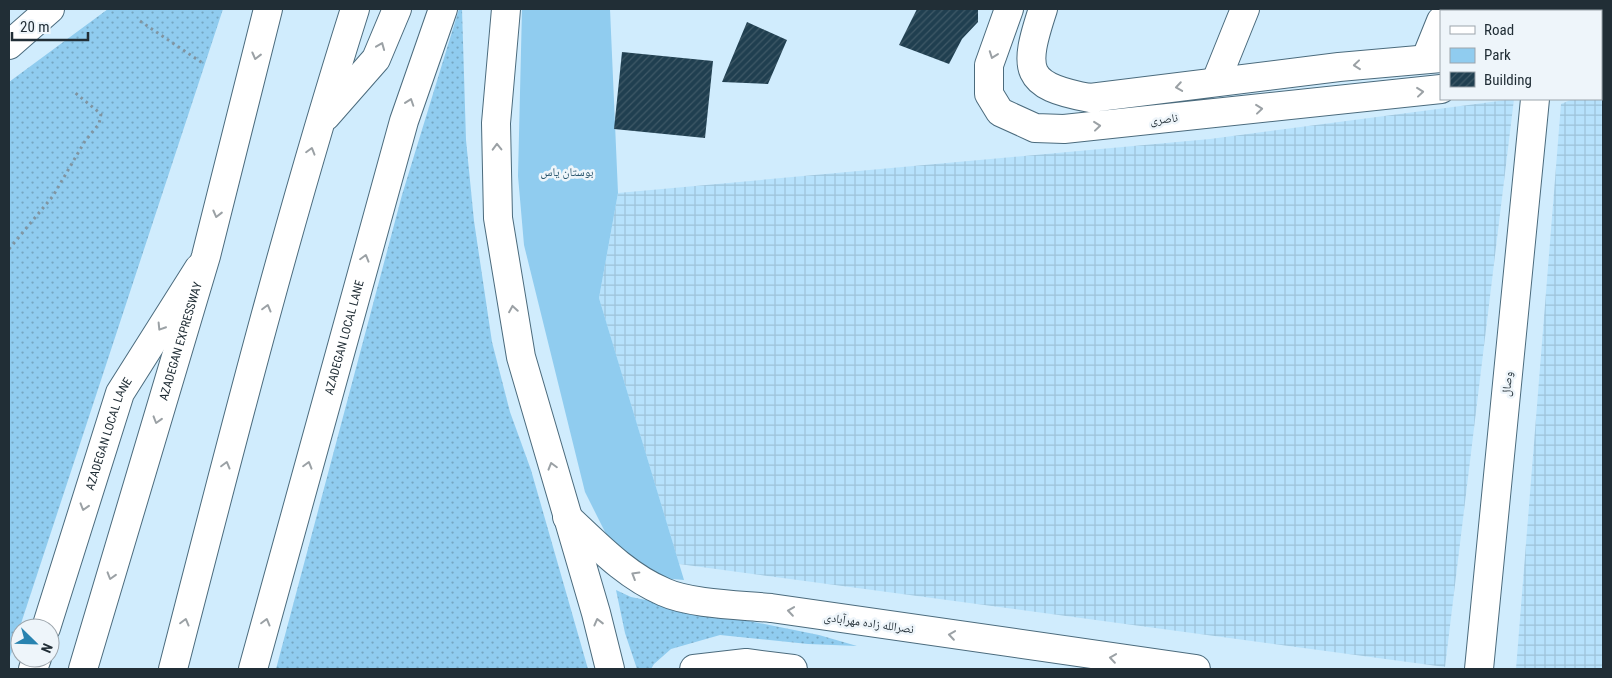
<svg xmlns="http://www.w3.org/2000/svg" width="1612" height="678" font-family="'Roboto Condensed','Noto Naskh Arabic',sans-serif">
<defs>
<pattern id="industrial-grid" width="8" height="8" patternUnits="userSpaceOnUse" patternTransform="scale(1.25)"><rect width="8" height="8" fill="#b7e2fc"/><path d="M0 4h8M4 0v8" fill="none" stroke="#9dc2d9"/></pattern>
<pattern id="grass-dots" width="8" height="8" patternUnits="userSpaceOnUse" patternTransform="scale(1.25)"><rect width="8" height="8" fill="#90ccef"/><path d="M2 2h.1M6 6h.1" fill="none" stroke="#75a6c2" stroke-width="1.8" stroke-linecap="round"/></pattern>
<pattern id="building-hatch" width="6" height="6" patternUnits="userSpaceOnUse" patternTransform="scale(1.25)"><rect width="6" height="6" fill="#203f50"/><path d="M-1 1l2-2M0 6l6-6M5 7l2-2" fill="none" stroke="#3f5967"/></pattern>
</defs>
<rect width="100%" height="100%" fill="#d0ecfd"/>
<path fill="url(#industrial-grid)" d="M1603 87V669H1516L1561 104 1573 99H1601V88Z
M1514 99 1445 667 679 564 599 298 618 193 1210 139Z"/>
<path fill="url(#grass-dots)" d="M108 9H223L9 660V82Z
M459 9H462L466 140 474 221 492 342 510 412 531 470 588 669H276L402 195Z
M616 590 631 597 819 635 857 646 808 644 720 635 671 649 654 664 651 669H637L625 633Z"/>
<path fill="#90ccef" d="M522 9H610L618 193 599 298 684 580 661 578 612 546 585 492 524 245 518 176Z"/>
<path fill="url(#building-hatch)" d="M917 9H978V22L962 39 949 64 899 45Z
M747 22 787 40 768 84 722 82Z
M622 52 713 61 705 138 614 129Z"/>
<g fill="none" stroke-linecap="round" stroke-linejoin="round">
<g stroke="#4b6b7d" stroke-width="30">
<path id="street" d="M1426 58 1441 21
M1216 81 1245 9"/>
</g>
<g stroke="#4b6b7d" stroke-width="30">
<path id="secondary" d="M1009 9 989 65V94L1000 112 1035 128 1064 129 1441 89
M1043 9C1023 70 1023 86 1090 98L1339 67 1441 58
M1601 49 1603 48
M567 517C597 545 626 576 664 592 690 604 741 605 771 608L1196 669
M694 669 746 663 793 669
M1479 669 1535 99"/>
</g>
<g stroke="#4b6b7d" stroke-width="30">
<g id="primary">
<path id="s1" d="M46 628 120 393 199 268"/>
<path d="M33 669 37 658"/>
<path id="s2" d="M253 669 404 121 443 9"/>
</g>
</g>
<g stroke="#4b6b7d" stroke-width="30">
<g id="highway">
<path d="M506 9 496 123 498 218 521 357 596 613 610 669"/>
<path d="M9 45 50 9"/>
<path d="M326 116 376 59 397 9"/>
<path id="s3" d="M83 669 206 256 268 9"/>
<path d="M173 669C230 448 286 227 355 9"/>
</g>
</g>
<path stroke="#8095a2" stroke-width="3" stroke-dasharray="2.5 4" stroke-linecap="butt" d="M140 21 204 64
M9 249 53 196 85 141 99 124 101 114 73 91"/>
<use href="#street" stroke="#fff" stroke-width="28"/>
<use href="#secondary" stroke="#fff" stroke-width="28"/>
<use href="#primary" stroke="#fff" stroke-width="28"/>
<use href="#highway" stroke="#fff" stroke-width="28"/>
</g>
<defs><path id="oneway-chevron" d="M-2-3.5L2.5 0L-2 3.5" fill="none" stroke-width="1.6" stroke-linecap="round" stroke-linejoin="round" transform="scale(1.25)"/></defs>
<g stroke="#9ba1a5">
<use href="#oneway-chevron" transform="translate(381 46) rotate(-68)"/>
<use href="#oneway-chevron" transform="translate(993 55) rotate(110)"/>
<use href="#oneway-chevron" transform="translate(256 56) rotate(104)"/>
<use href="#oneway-chevron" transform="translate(1357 65) rotate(174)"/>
<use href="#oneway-chevron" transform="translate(1179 87) rotate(171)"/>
<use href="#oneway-chevron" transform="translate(1420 92) rotate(-6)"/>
<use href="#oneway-chevron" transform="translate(410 102) rotate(-71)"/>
<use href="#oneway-chevron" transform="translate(1259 109) rotate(-6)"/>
<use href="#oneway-chevron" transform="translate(1097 126) rotate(-6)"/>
<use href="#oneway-chevron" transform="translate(497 147) rotate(-91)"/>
<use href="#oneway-chevron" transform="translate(311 151) rotate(-74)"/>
<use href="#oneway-chevron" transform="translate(217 214) rotate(104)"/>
<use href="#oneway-chevron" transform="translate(365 258) rotate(-74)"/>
<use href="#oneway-chevron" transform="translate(267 308) rotate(-75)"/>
<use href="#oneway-chevron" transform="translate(513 309) rotate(-99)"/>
<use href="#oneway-chevron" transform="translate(161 327) rotate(122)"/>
<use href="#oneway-chevron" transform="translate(157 420) rotate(107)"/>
<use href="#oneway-chevron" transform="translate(226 465) rotate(-75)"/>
<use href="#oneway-chevron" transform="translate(308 465) rotate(-74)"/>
<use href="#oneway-chevron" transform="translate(552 466) rotate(-106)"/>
<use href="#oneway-chevron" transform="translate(84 507) rotate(107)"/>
<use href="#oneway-chevron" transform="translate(635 575) rotate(-149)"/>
<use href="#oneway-chevron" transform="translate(111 576) rotate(107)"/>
<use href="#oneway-chevron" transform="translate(791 611) rotate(-172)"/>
<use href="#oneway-chevron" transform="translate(185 622) rotate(-75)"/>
<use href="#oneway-chevron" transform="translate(266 622) rotate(-75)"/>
<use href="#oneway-chevron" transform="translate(598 622) rotate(-104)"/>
<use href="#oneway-chevron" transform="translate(952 635) rotate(-172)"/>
<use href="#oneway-chevron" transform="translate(1113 658) rotate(-172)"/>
</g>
<g text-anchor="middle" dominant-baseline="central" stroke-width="5" stroke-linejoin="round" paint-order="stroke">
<g font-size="12" fill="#212e36" stroke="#eef5fa">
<text transform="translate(1164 119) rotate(-6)">ناصری</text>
<text stroke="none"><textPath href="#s2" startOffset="344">AZADEGAN LOCAL LANE</textPath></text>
<text stroke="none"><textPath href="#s3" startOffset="342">AZADEGAN EXPRESSWAY</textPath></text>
<text transform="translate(1507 384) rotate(-84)">وصال</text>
<text stroke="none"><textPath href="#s1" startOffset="204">AZADEGAN LOCAL LANE</textPath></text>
<text transform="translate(869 623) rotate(8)">نصرالله زاده مهرآبادی</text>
</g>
<g font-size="12" fill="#2a566e" stroke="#eef5fa">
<text x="567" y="172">بوستان یاس</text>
</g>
</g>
<rect width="1612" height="678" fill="none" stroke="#212e36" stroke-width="20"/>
<rect x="1440" y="10" width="162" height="90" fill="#eef5fa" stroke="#9ca5ac"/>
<rect x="1450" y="26" width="25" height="8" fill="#ffffff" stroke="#9ca5ac"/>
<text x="1484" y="35" font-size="15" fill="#212e36">Road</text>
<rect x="1450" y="48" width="25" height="15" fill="#90ccef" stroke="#9ca5ac"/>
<text x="1484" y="60" font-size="15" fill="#212e36">Park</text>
<rect x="1450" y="72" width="25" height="15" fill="url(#building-hatch)" stroke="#9ca5ac"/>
<text x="1484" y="85" font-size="15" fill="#212e36">Building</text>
<g transform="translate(35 643) rotate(113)"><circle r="24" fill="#eef5fa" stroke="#9ca5ac"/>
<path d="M0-4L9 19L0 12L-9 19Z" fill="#2883b0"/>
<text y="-8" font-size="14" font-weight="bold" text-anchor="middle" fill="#212e36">N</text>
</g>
<path d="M12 32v8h76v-8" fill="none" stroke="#212e36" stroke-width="2.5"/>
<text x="20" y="32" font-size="15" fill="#212e36" stroke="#eef5fa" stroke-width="4" paint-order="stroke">20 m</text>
</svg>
